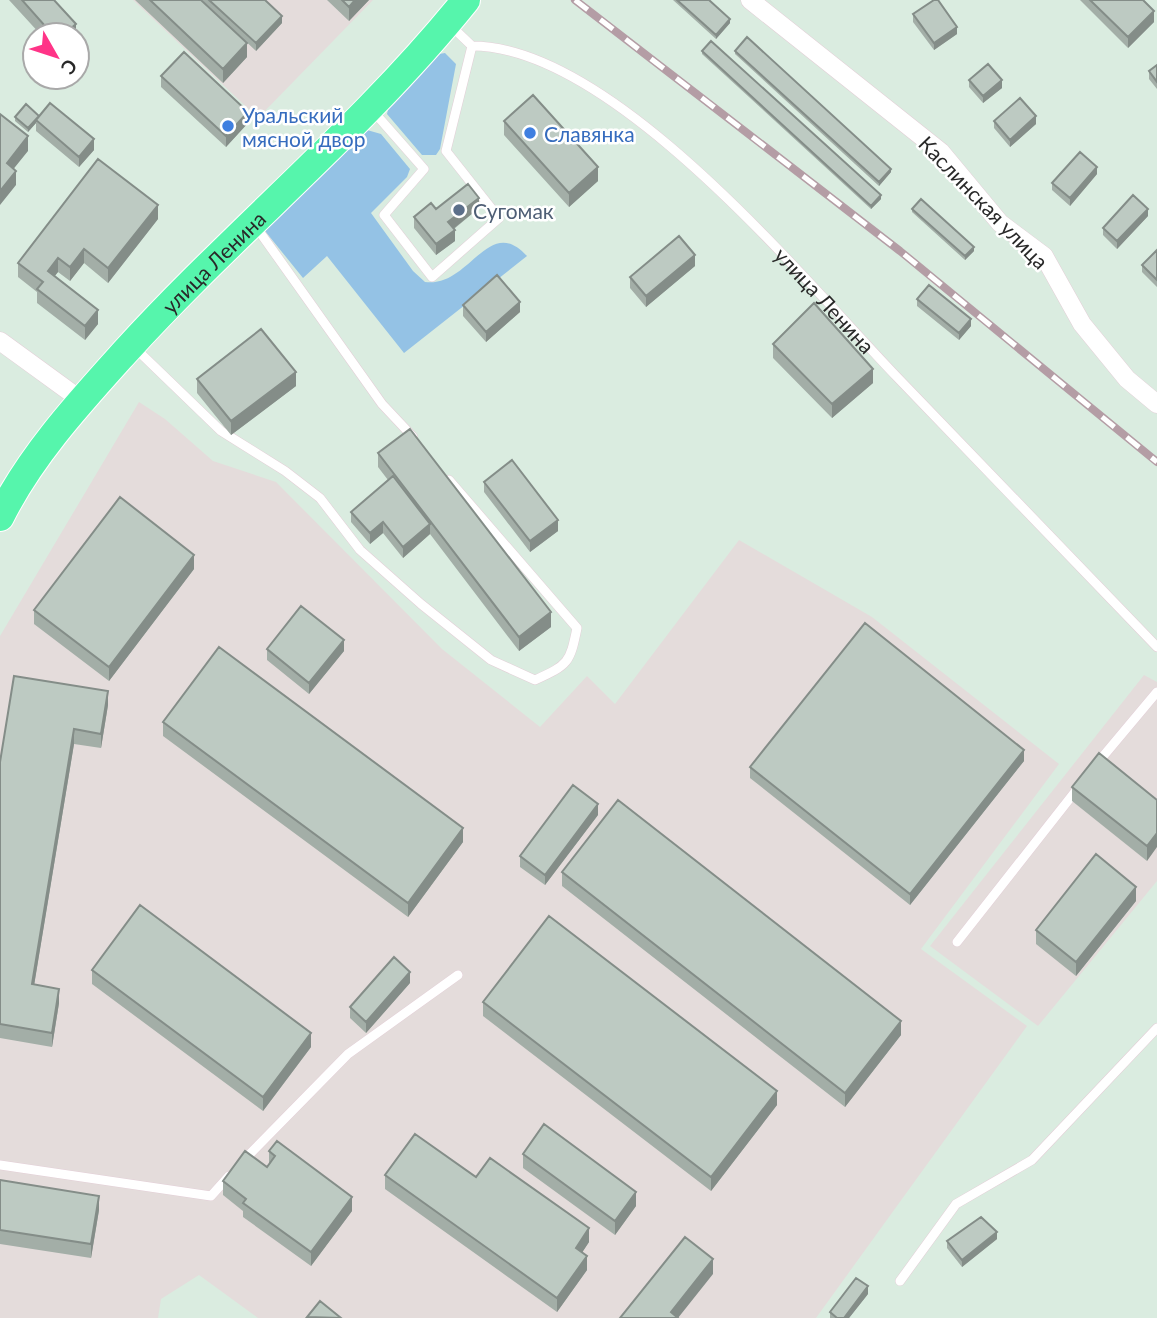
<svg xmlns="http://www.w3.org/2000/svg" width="1157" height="1318" font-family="Lato,sans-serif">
<rect width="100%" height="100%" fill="#daece0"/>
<path fill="#e4dcdb" d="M133 0H373L258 118Z
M139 402 165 419 213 461 276 482 442 649 540 727 587 676 615 704 739 540 872 617 1059 764 921 949 1027 1026 816 1318H258L199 1275 161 1299 158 1318H0V636Z
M1144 675 1157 682V881L1038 1026 930 946Z"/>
<path fill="#94c2e5" d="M445 53 456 64 440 149 436 155H422L387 114 389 105 439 54Z
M367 130 381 134 410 169 407 177 371 213 413 271 425 282C470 288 488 213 527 256L404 353 327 256 303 278 265 231Z"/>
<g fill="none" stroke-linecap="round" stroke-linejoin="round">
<g stroke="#e3cfd7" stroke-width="10">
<g id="lane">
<path id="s1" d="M449 24 472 46C613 46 804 280 897 377 983 467 1070 557 1157 647"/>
<path d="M373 111 424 169 384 215 432 277 499 218 446 151 472 46"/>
<path d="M254 224 382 404 413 437"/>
<path d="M134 347 221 431 285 471 320 498 360 550 421 604 491 660 535 680C568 665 570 663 577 628L449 480"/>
<path d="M1095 766 1157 692"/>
<path d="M957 942 1078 788"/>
<path d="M241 1163 348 1054 458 975"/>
<path d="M0 1165 211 1196 229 1176"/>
<path d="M900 1281 956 1204 1032 1160 1157 1028"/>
</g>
</g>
<g stroke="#e3cfd7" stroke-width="19">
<path id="street" d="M750 0 941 152 1000 223 1044 256 1082 324 1127 379 1157 404
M0 341 81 400"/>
</g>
<g stroke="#fff" stroke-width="30">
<g id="primary">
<path id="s2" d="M0 517C31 455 79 403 125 352 235 231 363 128 466 0"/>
</g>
</g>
<use href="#lane" stroke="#fff" stroke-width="9"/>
<use href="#street" stroke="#fff" stroke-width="18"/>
<use href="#primary" stroke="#56f5ac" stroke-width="28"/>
<g stroke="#b49da5" stroke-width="8">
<path id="rail" d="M575 0 900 251 1157 462"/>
</g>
<use href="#rail" stroke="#fff" stroke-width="5" stroke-dasharray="16" stroke-linecap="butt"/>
</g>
<path fill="#a3aea7" d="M9 0H54L76 35H41Z
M135 0H201L247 57 223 83Z
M202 0H265L282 23 256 51Z
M327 0H369L349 21Z
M673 0H709L730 23 716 39Z
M1080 0H1143L1154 22 1128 48Z
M913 14 957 34 934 50 913 22Z
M702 51 881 199 871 209 702 54Z
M735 51 891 172 879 186 735 54Z
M1157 65V89L1149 79V71Z
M161 76 248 123 226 147 161 87Z
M969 80 1002 88 983 103 969 87Z
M39 116 94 150 79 167 36 131V123L28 132 15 121V117Z
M504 121 598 181 569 207 504 135Z
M994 121 1036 124 1010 147 994 128Z
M1097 174 1070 206 1052 190V183Z
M479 208 454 229 455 241 436 255 414 228V217L436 209Z
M912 209 974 251 965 260 912 212Z
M1148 216 1117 249 1103 235V228Z
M158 219 108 283 84 263 70 281 58 272 54 276 98 324 85 340 37 303V292L18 277V263Z
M1157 250V287L1142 272V265Z
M695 266 646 307 630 288V277Z
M917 299 971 326 959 340 917 306Z
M463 305 520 312 486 342 463 316Z
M773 344 873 383 832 418 773 358Z
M197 379 296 386 231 435 197 393Z
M378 453 551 627 519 651 430 534 403 558 383 533 370 544 351 522V512L388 480 378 467Z
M484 482 558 531 530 552 484 492Z
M194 569 109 681 34 624V610Z
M267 649 344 651 309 694 267 660Z
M108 705 101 748 74 744 34 985 59 1003 52 1047 0 1038V762Z
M163 722 463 842 408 917 163 736Z
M1024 761 910 905 750 778V767Z
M1072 787 1157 800 1147 861 1072 801Z
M598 815 545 885 520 867V856Z
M562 872 901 1035 845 1107 562 886Z
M1136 901 1076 976 1036 944V930Z
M92 970 311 1047 263 1111 92 984Z
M410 983 366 1033 350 1018V1007Z
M483 1002 777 1105 711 1191 483 1016Z
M269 1151 352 1211 311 1266 243 1217V1211L223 1195V1181L267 1167 269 1165Z
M523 1154 636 1206 615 1235 523 1168Z
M385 1175 476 1177 589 1242 582 1252 587 1270 557 1312 385 1189Z
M0 1180 99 1210 91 1258 0 1244Z
M997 1239 962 1267 947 1248V1241Z
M868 1294 849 1318H830V1312Z"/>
<path fill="#848d88" d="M355 0H369L349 21V7Z
M1154 11V22L1128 48V37Z
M282 16V23L256 51V43Z
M730 19V23L716 39V35Z
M76 24V35H63Z
M957 27V34L934 50V43Z
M247 43V57L223 83V69Z
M1002 80V88L983 103V96Z
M248 112V123L226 147V136Z
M39 116 36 120V123L28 132V128Z
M1036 116V124L1010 147V140Z
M28 136V151L7 177V163Z
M94 139V150L79 167V157Z
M598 167V181L569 207V193Z
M1097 167V174L1070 206V198Z
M891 169V172L879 186V182Z
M16 171V185L0 205V191Z
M881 195V199L871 209V206Z
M479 198V208L448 233V222Z
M158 205V219L108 283V268Z
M1148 209V216L1117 249V241Z
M455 230V241L436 255V244Z
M974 247V251L965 260V256Z
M84 249V263L70 281V267Z
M695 255V266L646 307V296Z
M58 258V272L48 285V271Z
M520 302V312L486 342V332Z
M98 310V324L85 340V326Z
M971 319V326L959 340V333Z
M873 369V383L832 418V404Z
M296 372V386L231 435V421Z
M558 520V531L530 552V541Z
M383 522V533L370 544V533Z
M430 524V534L403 558V547Z
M194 555V569L109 681V667Z
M551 612V627L519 651V637Z
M344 640V651L309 694V683Z
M108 691V705L101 748V734Z
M74 729V744L32 998V984Z
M1024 750V761L910 905V894Z
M598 804V815L545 885V875Z
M463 828V842L408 917V903Z
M1157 833V847L1147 861V846Z
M1136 887V901L1076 976V962Z
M410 972V983L366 1033V1022Z
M59 989V1003L52 1047V1033Z
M901 1021V1035L845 1107V1093Z
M311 1033V1047L263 1111V1097Z
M777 1091V1105L711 1191V1177Z
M636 1192V1206L615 1235V1221Z
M99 1196V1210L91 1258V1244Z
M352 1197V1211L311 1266V1252Z
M589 1228V1242L576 1262V1248Z
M997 1232V1239L962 1267V1260Z
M587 1256V1270L557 1312V1298Z
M713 1259V1274L678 1318 671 1312Z
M868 1286V1294L849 1318H844Z"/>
<path fill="#bdcac2" stroke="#848d88" stroke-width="2" d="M22 0H54L76 24 63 35H53Z
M150 0H201L247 43 223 69Z
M209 0H265L282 16 256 43Z
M342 0H355L349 7Z
M677 0H709L730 19 716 35Z
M934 0H938L957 27 934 43 913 14Z
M1090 0H1143L1154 11 1128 37Z
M747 37 891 169 879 182 735 51Z
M711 41 881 195 871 206 702 51Z
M184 52 248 112 226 136 161 76Z
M988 64 1002 80 983 96 969 80Z
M1157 65V82L1149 71Z
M533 95 598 167 569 193 504 121Z
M1020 98 1036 116 1010 140 994 121Z
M50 103 94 139 79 157 36 120Z
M26 104 39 116 28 128 15 117Z
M0 114 28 136 7 163 16 171 0 191Z
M1080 152 1097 167 1070 198 1052 183Z
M98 159 158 205 108 268 84 249 70 267 58 258 48 271 98 310 85 326 37 289 43 282 18 263Z
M468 184 479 198 448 222 455 230 436 244 414 217 431 203 436 209Z
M1133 195 1148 209 1117 241 1103 228Z
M921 199 974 247 965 256 912 209Z
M679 236 695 255 646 296 630 277Z
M1157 250V280L1142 265Z
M497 275 520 302 486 332 463 305Z
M929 285 971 319 959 333 917 299Z
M814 303 873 369 832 404 773 344Z
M261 329 296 372 231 421 197 379Z
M410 429 551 612 519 637 378 453Z
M512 460 558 520 530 541 484 482Z
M393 476 430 524 403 547 383 522 370 533 351 512Z
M120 497 194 555 109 667 34 610Z
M301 606 344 640 309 683 267 649Z
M865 623 1024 750 910 894 750 767Z
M219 647 463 828 408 903 163 722Z
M14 676 108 691 101 734 74 729 32 984 59 989 52 1033 0 1024V762Z
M1099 753 1157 800V833L1147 846 1072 787Z
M573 785 598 804 545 875 520 856Z
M618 800 901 1021 845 1093 562 872Z
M1096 854 1136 887 1076 962 1036 930Z
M140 905 311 1033 263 1097 92 970Z
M549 916 777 1091 711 1177 483 1002Z
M394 957 410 972 366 1022 350 1007Z
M544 1124 636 1192 615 1221 523 1154Z
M415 1134 476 1177 490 1158 589 1228 576 1248 587 1256 557 1298 385 1175Z
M277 1141 352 1197 311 1252 243 1203 246 1199 223 1181 245 1151 267 1167 275 1156 269 1151Z
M0 1180 99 1196 91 1244 0 1230Z
M981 1217 997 1232 962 1260 947 1241Z
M685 1237 713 1259 671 1312 678 1318H620Z
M856 1278 868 1286 844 1318H837L830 1312Z
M320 1301 341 1318 307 1317Z"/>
<g fill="#3f7fe0" stroke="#fff" stroke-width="2.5">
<circle cx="228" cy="126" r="7"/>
<circle cx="530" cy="133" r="7"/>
</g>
<circle fill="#5c6f8a" stroke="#fff" stroke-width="2.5" cx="459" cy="210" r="7"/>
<g text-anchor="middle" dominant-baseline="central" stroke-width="5" stroke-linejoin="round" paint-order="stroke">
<g font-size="21" fill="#366cbe" stroke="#fff" text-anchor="start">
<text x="242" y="114">Уральский<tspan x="242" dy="24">мясной двор</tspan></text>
<text x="544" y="133">Славянка</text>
</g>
<g font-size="21" fill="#292929" stroke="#fff">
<text transform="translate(984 202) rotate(46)">Каслинская улица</text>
<text stroke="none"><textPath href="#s2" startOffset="334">улица Ленина</textPath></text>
<text stroke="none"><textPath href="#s1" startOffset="476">улица Ленина</textPath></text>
</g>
<g font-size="21" fill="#4e5e75" stroke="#fff" text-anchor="start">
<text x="473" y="210">Сугомак</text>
</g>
</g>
<g transform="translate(56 56) rotate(129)"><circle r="33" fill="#ffffff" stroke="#a9a9a9" stroke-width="2"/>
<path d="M0-5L12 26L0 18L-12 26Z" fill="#ff3487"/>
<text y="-10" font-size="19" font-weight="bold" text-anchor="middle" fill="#292929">С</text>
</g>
</svg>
